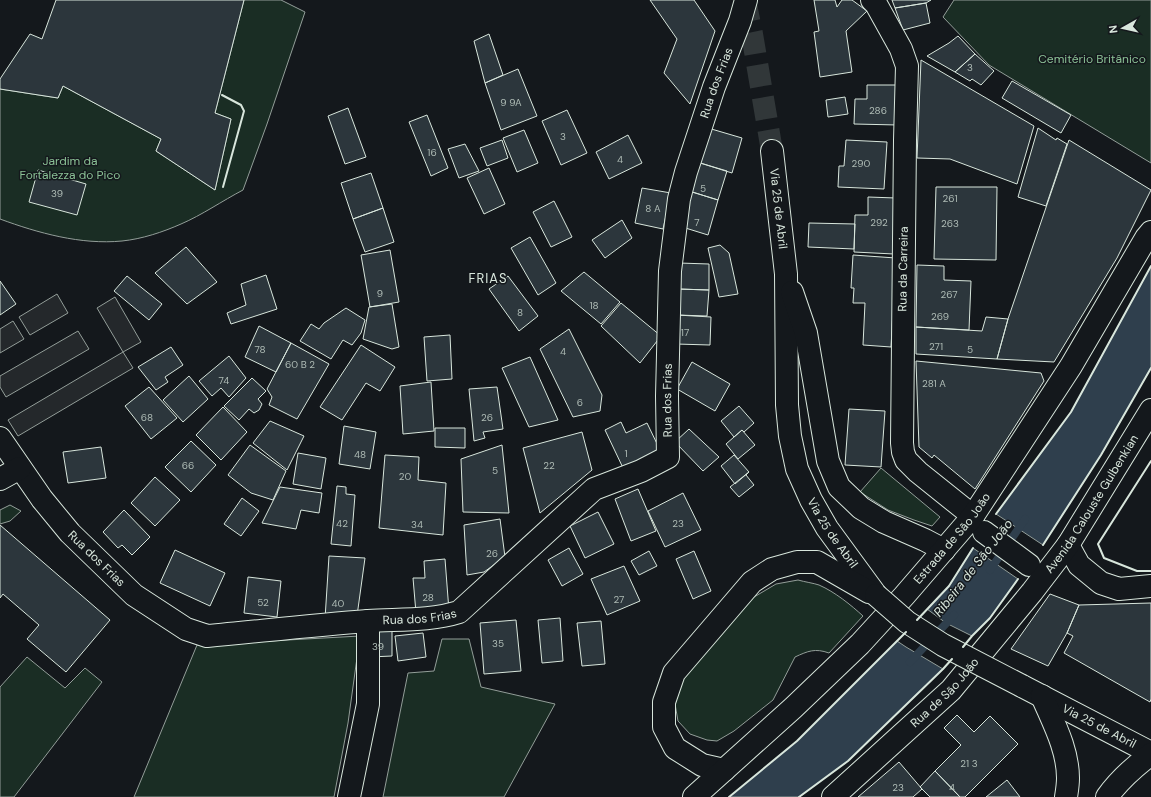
<svg xmlns="http://www.w3.org/2000/svg" width="1151" height="797" font-family="'DM Sans',sans-serif">
<rect width="100%" height="100%" fill="#14181c"/>
<path fill="#1a2d24" stroke="#939e99" d="M244 0H281L305 12 267 124 243 190C222 201 202 215 181 224 163 232 142 239 122 241 81 245 38 233 0 219V89L58 98 63 86 161 139 156 151 215 190 231 119 215 113Z
M954 0H1151V163L989 65 943 17Z
M881 468 940 517 932 526 914 520 888 510 860 492Z
M10 505 21 511 10 521 0 524V510Z
M798 580C805 582 813 583 819 585 835 592 851 605 863 616L829 653C815 648 808 651 795 657L773 700 734 731 717 741 707 740 690 734 678 721 675 704 683 679 749 600 776 584Z
M360 636 348 723 334 797H134L197 645Z
M442 639H469L481 687 555 704 504 797H383L408 673 434 671Z
M27 657 65 688 85 668 102 682 14 797H0V687Z"/>
<path fill="#24282b" stroke="#939e99" d="M57 294 68 313 30 335 19 317Z
M115 297 141 342 123 352 133 368 18 436 8 420 123 352 97 308Z
M13 321 24 339 0 353V329Z
M78 331 89 349 6 397 0 387V376Z"/>
<path fill="#2f3f4d" stroke="#939e99" d="M1151 266V368L1101 455 1043 545 996 514 1071 412Z
M973 548 1018 579 990 618 972 636 946 623 927 609 949 586Z
M897 641 906 647 943 669 848 761 799 797H729L797 741Z"/>
<g fill="none" stroke-linecap="round" stroke-linejoin="round">
<path stroke="#2f3f4d" stroke-width="8" d="M990 570 1025 519
M910 662 954 615"/>
</g>
<path fill="#2c363c" stroke="#d8e6dc" d="M56 0H244L215 113 231 119 215 190 156 151 161 139 63 86 58 98 0 89V79L30 34 42 39Z
M650 0H694L715 31 690 104 664 73 677 39Z
M814 0H835L837 7 842 0H852L867 11 846 31 852 72 820 77 814 32 819 31Z
M892 0H931L926 3 895 8Z
M926 3 930 23 903 30 895 8Z
M489 34 503 75 485 83 474 41Z
M958 36 975 54 955 72 927 56 949 43Z
M975 54 994 71 981 85 972 79 970 81 955 72Z
M921 60 1034 126 1017 184 950 159 917 158Z
M518 69 537 116 501 130 485 83Z
M1012 81 1071 115 1061 133 1002 98Z
M867 85H898V125L854 124 855 99H867Z
M845 97 848 114 828 117 826 100Z
M348 108 366 157 345 164 328 116Z
M567 110 587 153 561 165 542 121Z
M427 115 448 168 431 176 409 122Z
M708 128 742 138 732 173 697 162Z
M1038 128 1056 140 1057 138 1067 144 1046 206 1018 197Z
M524 130 538 163 517 172 503 138Z
M628 135 642 163 609 179 596 152Z
M502 140 508 158 487 166 480 148Z
M846 140 887 142 884 189 838 187 839 166H844Z
M1069 140 1151 190 1117 258 1054 362 997 359 1008 319Z
M465 144 479 171 459 178 448 149Z
M697 162 727 171 718 200 689 191Z
M489 168 505 204 484 214 467 178Z
M38 170 86 184 77 215 29 202Z
M371 173 383 208 353 219 341 183Z
M936 187H997L996 260 934 259Z
M642 188 671 193 663 229 635 223Z
M689 191 718 200 708 235 679 226Z
M868 197 896 198 894 254 854 252 855 215H868Z
M554 201 572 237 551 247 533 212Z
M383 208 394 242 365 252 353 219Z
M622 220 632 238 605 258 592 240Z
M809 223 855 224 854 249 808 247Z
M530 237 556 283 538 295 511 248Z
M720 245 729 253 738 294 719 297 708 248Z
M186 247 217 282 187 304 155 273Z
M390 250 399 302 370 307 361 255Z
M853 255 896 258 891 347 863 345 865 303H853L854 288H851Z
M679 263 709 264V290L678 289Z
M917 265 944 266V280L971 281 969 330 916 327Z
M584 272 620 302 601 324 561 291Z
M266 275 277 309 231 324 227 313 246 305 241 284Z
M127 276 162 304 149 320 114 291Z
M508 276 538 316 519 331 489 289Z
M0 281 16 304 0 315Z
M678 289 709 290 707 316 677 315Z
M621 303 661 336 640 363 601 326Z
M392 304 399 347 392 349 363 339 369 307Z
M346 308 365 320 361 333 352 345 343 340 331 359 300 341 311 324 319 329 324 323Z
M677 315 711 317 710 345 676 344Z
M986 317 1008 319 997 359 916 354V327L982 331Z
M259 326 291 343 276 372 245 357Z
M569 329 602 395 600 411 573 417 540 349Z
M450 335 452 379 427 381 424 337Z
M291 343 329 364 297 419 269 405 272 397 267 389Z
M361 345 395 367 380 391 366 383 342 420 320 407Z
M171 347 183 365 165 377 168 382 156 390 138 367Z
M229 356 246 378 229 397 221 388 212 396 199 381Z
M530 357 558 420 529 427 502 368Z
M916 361 1041 373 1044 381 975 489 934 455 932 458 919 447Z
M692 362 730 384 715 411 677 389Z
M189 376 208 399 183 422 163 400Z
M252 378 266 391 258 399 262 404 259 410 254 413 249 409 239 420 224 406Z
M431 382 434 431 403 434 400 386Z
M149 387 177 418 151 439 125 406Z
M497 387 503 429 483 432 485 438 474 441 469 389Z
M739 406 754 423 744 432 742 430 734 437 721 421Z
M223 407 247 432 221 460 196 435Z
M849 409 885 411 881 467 845 465Z
M270 421 304 436 287 470 253 443Z
M621 422 626 433 647 423 661 452 624 470 605 430Z
M344 426 376 432 370 469 339 464Z
M435 428H465V448L435 447Z
M689 429 719 457 703 471 675 442Z
M742 430 755 445 738 459 726 444Z
M582 432 592 470 540 513 523 448Z
M191 441 216 465 191 492 165 467Z
M250 445 286 471 273 500 251 493 228 475Z
M502 445 509 513 463 512 461 459Z
M101 447 106 478 68 483 63 452Z
M298 453 326 458 321 489 293 484Z
M385 455 419 457 418 480 446 483 443 535 379 528Z
M734 455 749 472 735 484 721 466Z
M749 472 746 475 754 485 739 497 730 487Z
M155 477 180 500 155 526 131 503Z
M337 486 346 487V494L355 495 351 546 331 544Z
M280 487 322 493 319 513 301 510 296 529 262 523Z
M638 489 656 531 631 541 615 499Z
M683 493 701 530 665 547 648 511Z
M242 498 259 511 241 536 224 524Z
M124 510 150 537 132 555 122 545 118 548 103 532Z
M598 512 614 544 585 558 570 526Z
M500 519 505 557 484 572 467 575 464 525Z
M0 525 110 620 66 672 27 639 39 625 3 594 0 598Z
M569 548 583 574 562 586 548 560Z
M175 550 225 573 210 606 160 583Z
M649 551 657 566 639 575 631 561Z
M694 551 711 591 693 599 676 559Z
M329 556 365 558 357 616 325 619Z
M445 559 449 611 416 613 413 578H425L424 561Z
M624 566 640 601 607 615 591 579Z
M248 577 281 581 277 617 244 613Z
M1050 594 1079 605 1067 633 1048 666 1011 649Z
M1151 603V699L1150 702 1064 653 1073 636 1067 633 1079 605Z
M560 618 563 661 542 663 538 620Z
M516 620 521 671 484 674 480 623Z
M601 621 605 664 582 666 577 623Z
M370 631H392V656L370 657Z
M423 633 426 657 398 661 395 636Z
M957 715 974 732 990 716 1018 744 965 797H960L935 771 961 745 944 728Z
M899 762 922 789 913 797H858Z
M935 771 960 797H930L920 787Z
M1007 780 1020 797H986Z"/>
<g fill="none" stroke-linecap="round" stroke-linejoin="round">
<path stroke="#313739" stroke-width="22" stroke-dasharray="22 11" stroke-linecap="butt" d="M745 0 752 34 772 151"/>
<g stroke="#d8e6dc" stroke-width="24">
<g id="minor">
<path d="M872 0 876 4 901 49 907 66 905 140 902 443 903 452 906 460 918 472 973 516"/>
<path id="s1" d="M0 438 42 499 70 533 134 595 186 629 207 636C261 631 315 625 368 621 398 619 431 621 459 612L594 489 641 471 668 457 667 396 670 271 679 199 686 172 714 87 740 21 746 0"/>
<path d="M0 479 20 468"/>
<path d="M984 532 1029 565"/>
<path d="M1068 545 1079 565 1101 583 1119 589 1151 586"/>
<path d="M349 797 368 704V621"/>
</g>
</g>
<g stroke="#d8e6dc" stroke-width="24">
<g id="major">
<path id="s2" d="M772 151 786 274 787 405 790 436 797 469 811 500 827 528 876 595"/>
<path d="M792 292 806 333 828 461 839 487 861 508 884 522 925 540 944 550"/>
<path id="s3" d="M1022 686 1151 753"/>
<path d="M1042 696C1053 722 1068 749 1068 778 1068 785 1067 791 1066 797"/>
<path d="M724 770 702 765 675 748 664 727V702L674 673 752 582 772 569 797 562H817L869 592"/>
<path id="s4" d="M694 797 793 708 860 644 904 596 973 516 1071 366 1146 238 1151 232"/>
<path id="s5" d="M833 797 951 690 1032 592 1068 545 1151 410"/>
<path d="M1107 797C1119 780 1135 766 1151 754"/>
</g>
</g>
<use href="#minor" stroke="#14181c" stroke-width="22"/>
<use href="#major" stroke="#14181c" stroke-width="22"/>
<g stroke="#d8e6dc" stroke-width="24" stroke-linecap="butt">
<path id="major-bridge" d="M876 595 907 622 943 645 1022 686"/>
</g>
<use href="#major-bridge" stroke="#14181c" stroke-width="22"/>
<path stroke="#d8e6dc" stroke-width="2" d="M222 95 241 105 244 111 223 187
M1151 461 1098 544 1104 558 1137 571H1151
M996 514 1071 412 1151 266
M1043 545 1101 455 1151 368
M917 620 949 586 973 548
M963 647 972 636 990 618 1018 579
M729 797 797 741 906 632
M799 797 848 761 943 669 952 659"/>
</g>
<g text-anchor="middle" dominant-baseline="central" stroke-width="3" stroke-linejoin="round" paint-order="stroke">
<g font-size="10" fill="#adbab4">
<text x="970" y="67">3</text>
<text x="511" y="102">9 9A</text>
<text x="878" y="110">286</text>
<text x="563" y="136">3</text>
<text x="432" y="152">16</text>
<text x="620" y="159">4</text>
<text x="861" y="163">290</text>
<text x="703" y="188">5</text>
<text x="57" y="193">39</text>
<text x="950" y="198">261</text>
<text x="653" y="208">8 A</text>
<text x="697" y="222">7</text>
<text x="879" y="222">292</text>
<text x="950" y="223">263</text>
<text x="380" y="293">9</text>
<text x="949" y="294">267</text>
<text x="594" y="305">18</text>
<text x="520" y="312">8</text>
<text x="940" y="316">269</text>
<text x="685" y="332">17</text>
<text x="936" y="346">271</text>
<text x="260" y="349">78</text>
<text x="970" y="349">5</text>
<text x="563" y="351">4</text>
<text x="300" y="364">60 B 2</text>
<text x="224" y="380">74</text>
<text x="934" y="383">281 A</text>
<text x="580" y="402">6</text>
<text x="147" y="417">68</text>
<text x="487" y="417">26</text>
<text x="626" y="453">1</text>
<text x="360" y="454">48</text>
<text x="188" y="465">66</text>
<text x="549" y="465">22</text>
<text x="495" y="470">5</text>
<text x="405" y="476">20</text>
<text x="342" y="523">42</text>
<text x="678" y="523">23</text>
<text x="417" y="524">34</text>
<text x="492" y="553">26</text>
<text x="428" y="597">28</text>
<text x="619" y="599">27</text>
<text x="263" y="602">52</text>
<text x="338" y="603">40</text>
<text x="498" y="643">35</text>
<text x="378" y="646">39</text>
<text x="969" y="763">21 3</text>
<text x="898" y="787">23</text>
<text x="952" y="787">4</text>
</g>
<g font-size="12" fill="#8ac095" stroke="#14181c">
<text x="1092" y="59">Cemitério Britânico</text>
<text x="70" y="161">Jardim da<tspan x="70" dy="14">Fortalezza do Pico</tspan></text>
</g>
<g font-size="12" fill="#d8e6dc" stroke="#14181c">
<text stroke="none"><textPath href="#s1" startOffset="1189">Rua dos Frias</textPath></text>
<text stroke="none"><textPath href="#s2" startOffset="58">Via 25 de Abril</textPath></text>
<text transform="translate(903 269) rotate(-89)">Rua da Carreira</text>
<text stroke="none"><textPath href="#s1" startOffset="865">Rua dos Frias</textPath></text>
<text stroke="none"><textPath href="#s5" startOffset="393">Avenida Calouste Gulbenkian</textPath></text>
<text stroke="none"><textPath href="#s2" startOffset="393">Via 25 de Abril</textPath></text>
<text stroke="none"><textPath href="#s4" startOffset="366">Estrada de São João</textPath></text>
<text stroke="none"><textPath href="#s1" startOffset="155">Rua dos Frias</textPath></text>
<text stroke="none"><textPath href="#s1" startOffset="505">Rua dos Frias</textPath></text>
<text stroke="none"><textPath href="#s5" startOffset="153">Rua de São João</textPath></text>
<text stroke="none"><textPath href="#s3" startOffset="87">Via 25 de Abril</textPath></text>
</g>
<g font-size="13" letter-spacing="1" fill="#d8e6dc" stroke="#14181c">
<text x="488" y="278">FRIAS</text>
</g>
<g font-size="13" font-style="italic" fill="#d8e6dc" stroke="#14181c">
<text transform="translate(973 568) rotate(-52)">Ribeira de São João</text>
</g>
</g>
<g transform="translate(1123 28) rotate(262)" stroke="#14181c" stroke-width="3" paint-order="stroke">
<path d="M0-3L7 15L0 10L-7 15Z" fill="#d8e6dc"/>
<text y="-6" font-size="11" font-weight="bold" text-anchor="middle" fill="#d8e6dc">N</text>
</g>
</svg>
